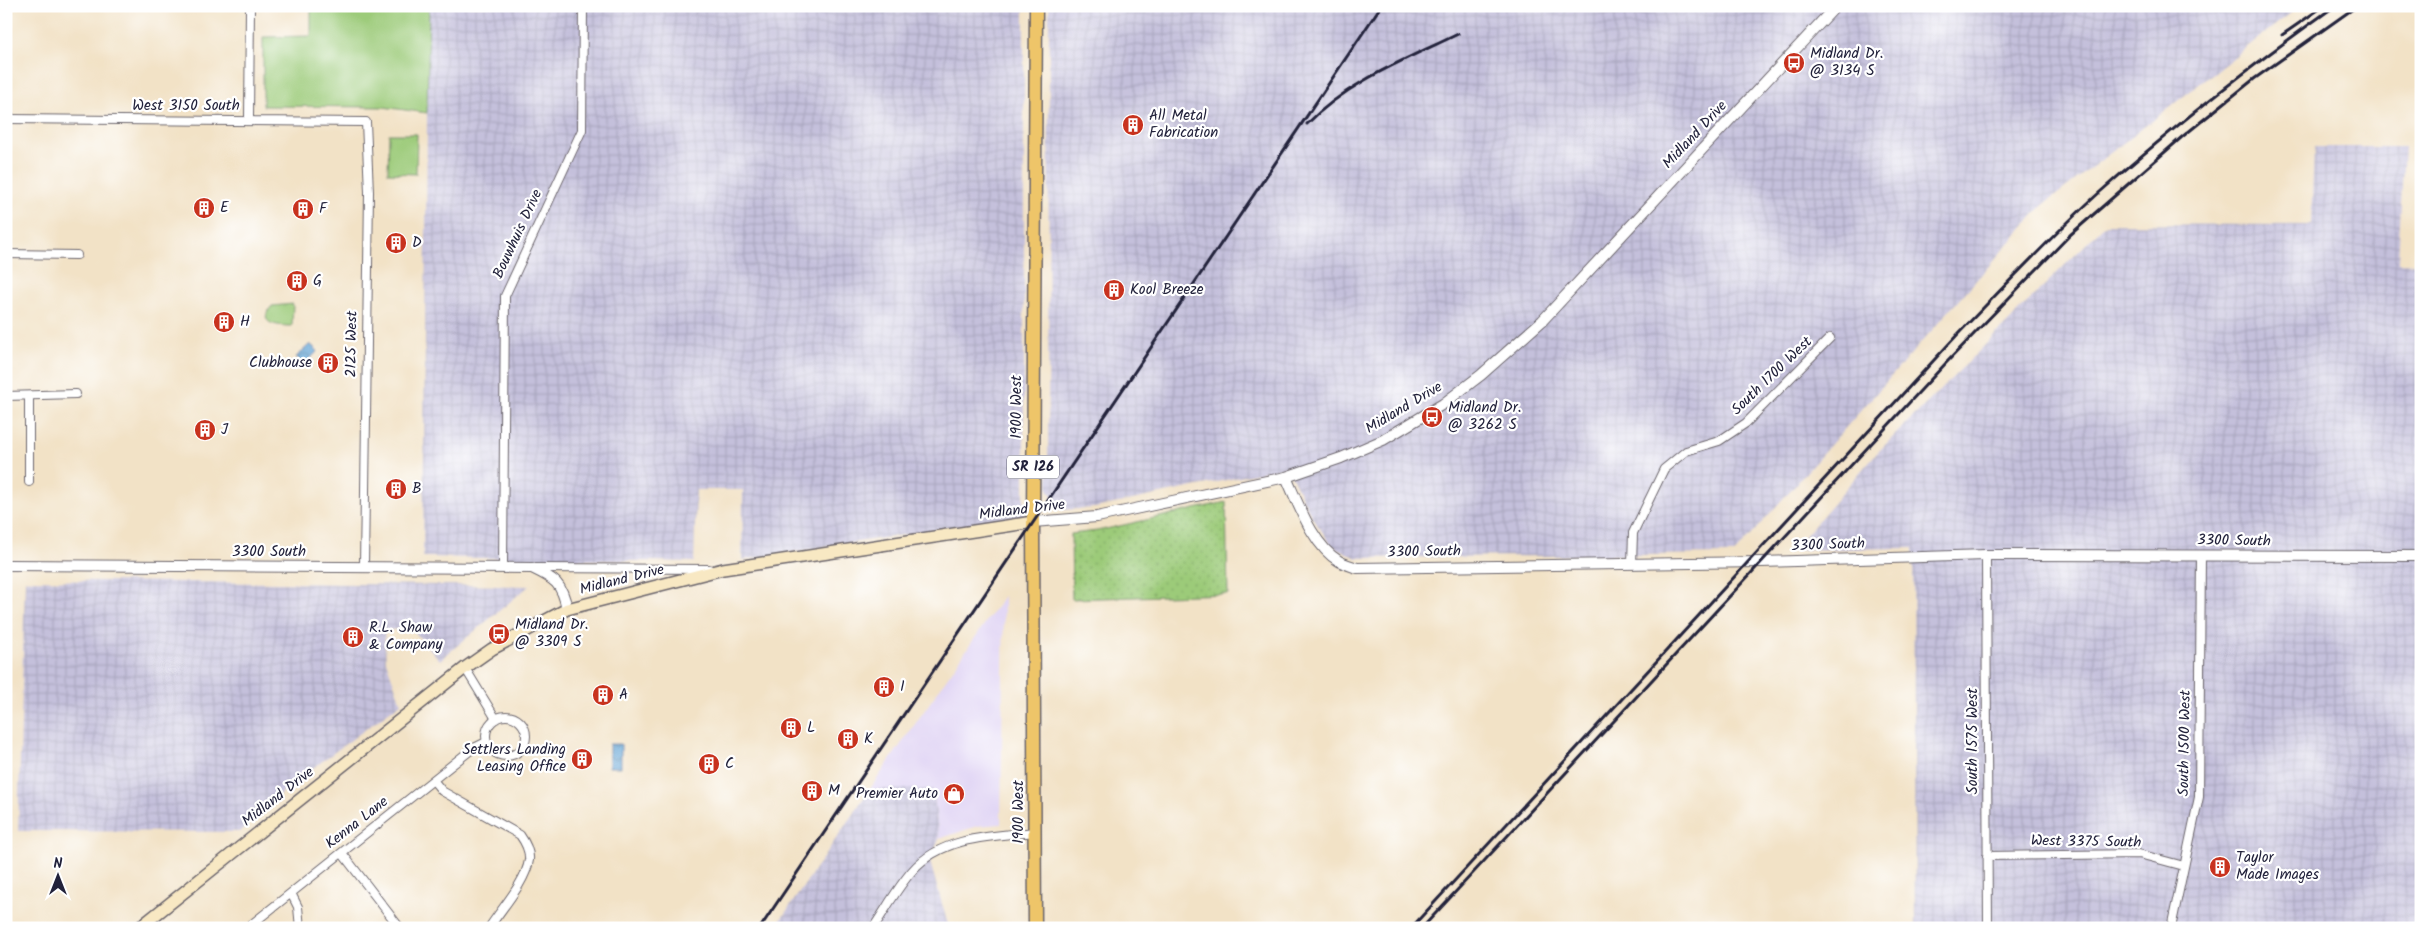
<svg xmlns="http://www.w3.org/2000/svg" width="2427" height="934" font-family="Kalam,sans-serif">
<defs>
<pattern id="industrial-grid" width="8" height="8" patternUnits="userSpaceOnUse" patternTransform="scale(1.25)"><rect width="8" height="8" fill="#c4c0db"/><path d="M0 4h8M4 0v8" fill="none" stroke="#a8a5bd"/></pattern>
<pattern id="grass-dots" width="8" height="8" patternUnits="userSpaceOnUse" patternTransform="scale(1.25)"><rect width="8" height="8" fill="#9ccb79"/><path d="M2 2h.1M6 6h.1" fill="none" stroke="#86ae6a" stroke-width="1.8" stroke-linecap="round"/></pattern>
<pattern id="water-waves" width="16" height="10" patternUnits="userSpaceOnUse" patternTransform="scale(1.25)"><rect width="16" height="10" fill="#60a2d3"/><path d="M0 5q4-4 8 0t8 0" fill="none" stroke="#4f84ac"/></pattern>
</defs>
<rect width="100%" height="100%" fill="#fff"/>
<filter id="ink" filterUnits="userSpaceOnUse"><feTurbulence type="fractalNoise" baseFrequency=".02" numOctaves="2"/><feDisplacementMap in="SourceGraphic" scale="10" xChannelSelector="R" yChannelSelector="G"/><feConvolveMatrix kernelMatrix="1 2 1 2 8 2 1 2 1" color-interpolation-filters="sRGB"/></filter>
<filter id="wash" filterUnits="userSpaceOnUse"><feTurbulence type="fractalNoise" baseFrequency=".0096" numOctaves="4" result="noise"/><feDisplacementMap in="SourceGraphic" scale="20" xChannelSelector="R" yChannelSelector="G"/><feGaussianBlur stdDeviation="1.12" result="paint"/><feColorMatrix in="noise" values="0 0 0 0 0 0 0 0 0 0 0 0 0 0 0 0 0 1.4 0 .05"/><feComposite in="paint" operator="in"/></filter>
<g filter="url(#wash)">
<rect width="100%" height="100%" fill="#f2e2c6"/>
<path fill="#e0d4f4" d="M1004 596 1001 824 977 826 939 839 933 789H870Z"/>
<path fill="url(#industrial-grid)" d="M428 6H1024V516L742 560 743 490H696L694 562 423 557Z
M1049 6H2300L2042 206 1734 554 1357 558 1332 546 1312 517 1287 467 1095 508 1061 510 1048 489Z
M2314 147H2404L2398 263 2421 264V928H1915L1913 548 1793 550 1873 457 2106 224 2311 225Z
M25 580 529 586 440 660 412 629 384 630 386 661 401 703 290 785 240 832 18 831Z
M870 789H933L939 839 930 862 949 928H775Z"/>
<path fill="url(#grass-dots)" stroke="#5f765a" d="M1226 502 1228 594 1072 599 1071 534 1097 531Z"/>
<path fill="#9ccb79" stroke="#5f765a" d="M311 6H429L427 113 383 107 263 106V37L311 36Z
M389 134H417L416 174 388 173Z
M293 304 292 326C280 326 255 325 272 306Z"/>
<path fill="url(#water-waves)" stroke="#416287" d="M310 344 318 351 304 365 296 357Z
M609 744H621V767H609Z"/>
</g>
<g filter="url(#ink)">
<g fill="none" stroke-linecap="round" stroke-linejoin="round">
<g stroke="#6b656c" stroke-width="10">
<path id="minor" d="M6 119 366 122 369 192 364 567
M249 119 250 6
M6 254 77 255
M6 396 76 394
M29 396V482
M1986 555 1988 928
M1632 564 1633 533 1664 469 1686 451 1719 441 1746 423 1830 338
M503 568 505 296 582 130 583 6
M535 568 709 569
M465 668 496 719
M486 736a20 20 0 1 1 40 0a20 20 0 1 1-40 0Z
M433 780 442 791 520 835C525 842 530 850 529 860 526 882 501 909 489 928
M342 853 400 928
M1987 856 2139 854 2184 866
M291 893 298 907 300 928
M247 928 472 749 486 742
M873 928C886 909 897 888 912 871 942 836 994 836 1036 832
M2171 928 2199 797 2201 555"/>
</g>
<g stroke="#6b656c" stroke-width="12">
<path id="tertiary" d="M1286 477C1298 503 1313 546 1339 561 1344 564 1352 566 1357 568L1761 562 1986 555 2421 556
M1033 522 1097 517 1286 477 1341 458 1383 440 1443 404 1481 375 1542 321 1836 6
M6 565 532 568C555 579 562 583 567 609"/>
</g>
<g stroke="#6b656c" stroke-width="14">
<path id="secondary" d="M139 928 465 668 492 649 567 609 723 569 1033 522"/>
</g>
<g stroke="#6b656c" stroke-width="15">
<path id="primary" d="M1035 928 1033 522 1036 6"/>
</g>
<use href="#minor" stroke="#fff" stroke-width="8"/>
<use href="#tertiary" stroke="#fff" stroke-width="10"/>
<use href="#secondary" stroke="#f8e8c3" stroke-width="11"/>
<use href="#primary" stroke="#eec569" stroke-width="12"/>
<path stroke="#22223b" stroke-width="3" d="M2282 35 2321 8
M1307 124C1349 81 1405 60 1458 34
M760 928 1381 6
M1411 928 1958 334C2005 286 2050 237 2100 192 2175 125 2253 64 2335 6
M1422 928 1946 363 2070 235 2182 137 2254 79 2357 6"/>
</g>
</g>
<defs>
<g id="bus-disc" transform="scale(1.125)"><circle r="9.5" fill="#c8321e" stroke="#fff"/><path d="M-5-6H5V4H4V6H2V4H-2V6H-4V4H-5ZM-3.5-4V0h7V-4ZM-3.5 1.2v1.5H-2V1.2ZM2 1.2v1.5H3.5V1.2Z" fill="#fff"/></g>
<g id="building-disc" transform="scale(1.125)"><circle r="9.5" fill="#c8321e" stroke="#fff"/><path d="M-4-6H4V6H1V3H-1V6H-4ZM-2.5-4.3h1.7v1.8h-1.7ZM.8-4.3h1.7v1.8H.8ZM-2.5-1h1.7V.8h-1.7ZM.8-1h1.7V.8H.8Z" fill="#fff"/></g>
<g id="shop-disc" transform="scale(1.125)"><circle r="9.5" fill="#c8321e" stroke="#fff"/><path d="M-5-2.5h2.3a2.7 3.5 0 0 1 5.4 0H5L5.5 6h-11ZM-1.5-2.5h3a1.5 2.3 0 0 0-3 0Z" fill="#fff"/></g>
</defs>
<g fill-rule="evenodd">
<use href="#bus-disc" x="1794" y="63"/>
<use href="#building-disc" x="1133" y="125"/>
<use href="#building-disc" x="204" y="208"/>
<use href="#building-disc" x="303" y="209"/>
<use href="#building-disc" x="396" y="243"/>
<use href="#building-disc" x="297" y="281"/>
<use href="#building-disc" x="1114" y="290"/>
<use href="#building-disc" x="224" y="322"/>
<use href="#building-disc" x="328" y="363"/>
<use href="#bus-disc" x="1432" y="417"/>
<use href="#building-disc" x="205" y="430"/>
<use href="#building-disc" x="396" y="489"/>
<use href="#bus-disc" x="499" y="634"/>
<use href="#building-disc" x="353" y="637"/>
<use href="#building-disc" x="884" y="687"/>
<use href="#building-disc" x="603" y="695"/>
<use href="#building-disc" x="791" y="728"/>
<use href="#building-disc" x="848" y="739"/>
<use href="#building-disc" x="582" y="759"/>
<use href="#building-disc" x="709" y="764"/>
<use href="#building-disc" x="812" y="791"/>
<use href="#shop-disc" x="954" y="794"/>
<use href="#building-disc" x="2220" y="867"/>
</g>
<g text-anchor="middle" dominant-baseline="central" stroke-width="4.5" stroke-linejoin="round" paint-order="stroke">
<rect fill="#fff" stroke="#646476" stroke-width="1" x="1007" y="455.5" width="52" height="23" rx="4"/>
<g font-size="14" font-weight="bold" fill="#22223b">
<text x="1033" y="467">SR 126</text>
</g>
<g font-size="15" fill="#22223b" stroke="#fff" text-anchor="start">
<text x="1810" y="54">Midland Dr.<tspan x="1810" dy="17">@ 3134 S</tspan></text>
<text x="1149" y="116">All Metal<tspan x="1149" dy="17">Fabrication</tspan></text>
<text x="220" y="208">E</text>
<text x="319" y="209">F</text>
<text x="412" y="243">D</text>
<text x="313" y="281">G</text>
<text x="1130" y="290">Kool Breeze</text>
<text x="240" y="322">H</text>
<text x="312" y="363" text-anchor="end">Clubhouse</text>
<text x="1448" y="408">Midland Dr.<tspan x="1448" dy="17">@ 3262 S</tspan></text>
<text x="221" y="430">J</text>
<text x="412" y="489">B</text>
<text x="515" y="625">Midland Dr.<tspan x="515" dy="17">@ 3309 S</tspan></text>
<text x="369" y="628">R.L. Shaw<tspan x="369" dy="17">&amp; Company</tspan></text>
<text x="900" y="687">I</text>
<text x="619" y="695">A</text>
<text x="807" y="728">L</text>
<text x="864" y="739">K</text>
<text x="566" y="750" text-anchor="end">Settlers Landing<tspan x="566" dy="17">Leasing Office</tspan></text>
<text x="725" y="764">C</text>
<text x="828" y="791">M</text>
<text x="938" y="794" text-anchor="end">Premier Auto</text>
<text x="2236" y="858">Taylor<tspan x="2236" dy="17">Made Images</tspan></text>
</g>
<g font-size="15" fill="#22223b" stroke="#fff">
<text x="186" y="106">West 3150 South</text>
<text transform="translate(1695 135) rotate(-47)">Midland Drive</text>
<text transform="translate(518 234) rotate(-65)">Bouwhuis Drive</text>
<text transform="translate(352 344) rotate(-89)">2125 West</text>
<text transform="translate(1772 376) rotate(-44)">South 1700 West</text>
<text transform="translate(1017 407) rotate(-90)">1900 West</text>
<text transform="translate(1404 408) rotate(-31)">Midland Drive</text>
<text transform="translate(1022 510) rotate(-7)">Midland Drive</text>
<text transform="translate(2234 541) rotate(1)">3300 South</text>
<text transform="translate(1828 545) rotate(-2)">3300 South</text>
<text x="269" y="552">3300 South</text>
<text transform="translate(1424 552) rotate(-1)">3300 South</text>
<text transform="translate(622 580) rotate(-14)">Midland Drive</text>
<text transform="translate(1973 741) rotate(-90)">South 1575 West</text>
<text transform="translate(2185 743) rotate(-89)">South 1500 West</text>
<text transform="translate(278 797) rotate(-38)">Midland Drive</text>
<text transform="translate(1019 812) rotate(-90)">1900 West</text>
<text transform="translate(357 823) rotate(-38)">Kenna Lane</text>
<text transform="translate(2086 842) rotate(1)">West 3375 South</text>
</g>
</g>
<rect width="2427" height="934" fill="none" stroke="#fff" stroke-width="25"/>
<g transform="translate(58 876)" stroke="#ffffff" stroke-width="4" paint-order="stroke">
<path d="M0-4L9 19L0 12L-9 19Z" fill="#22223b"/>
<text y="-8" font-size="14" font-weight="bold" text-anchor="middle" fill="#22223b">N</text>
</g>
</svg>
